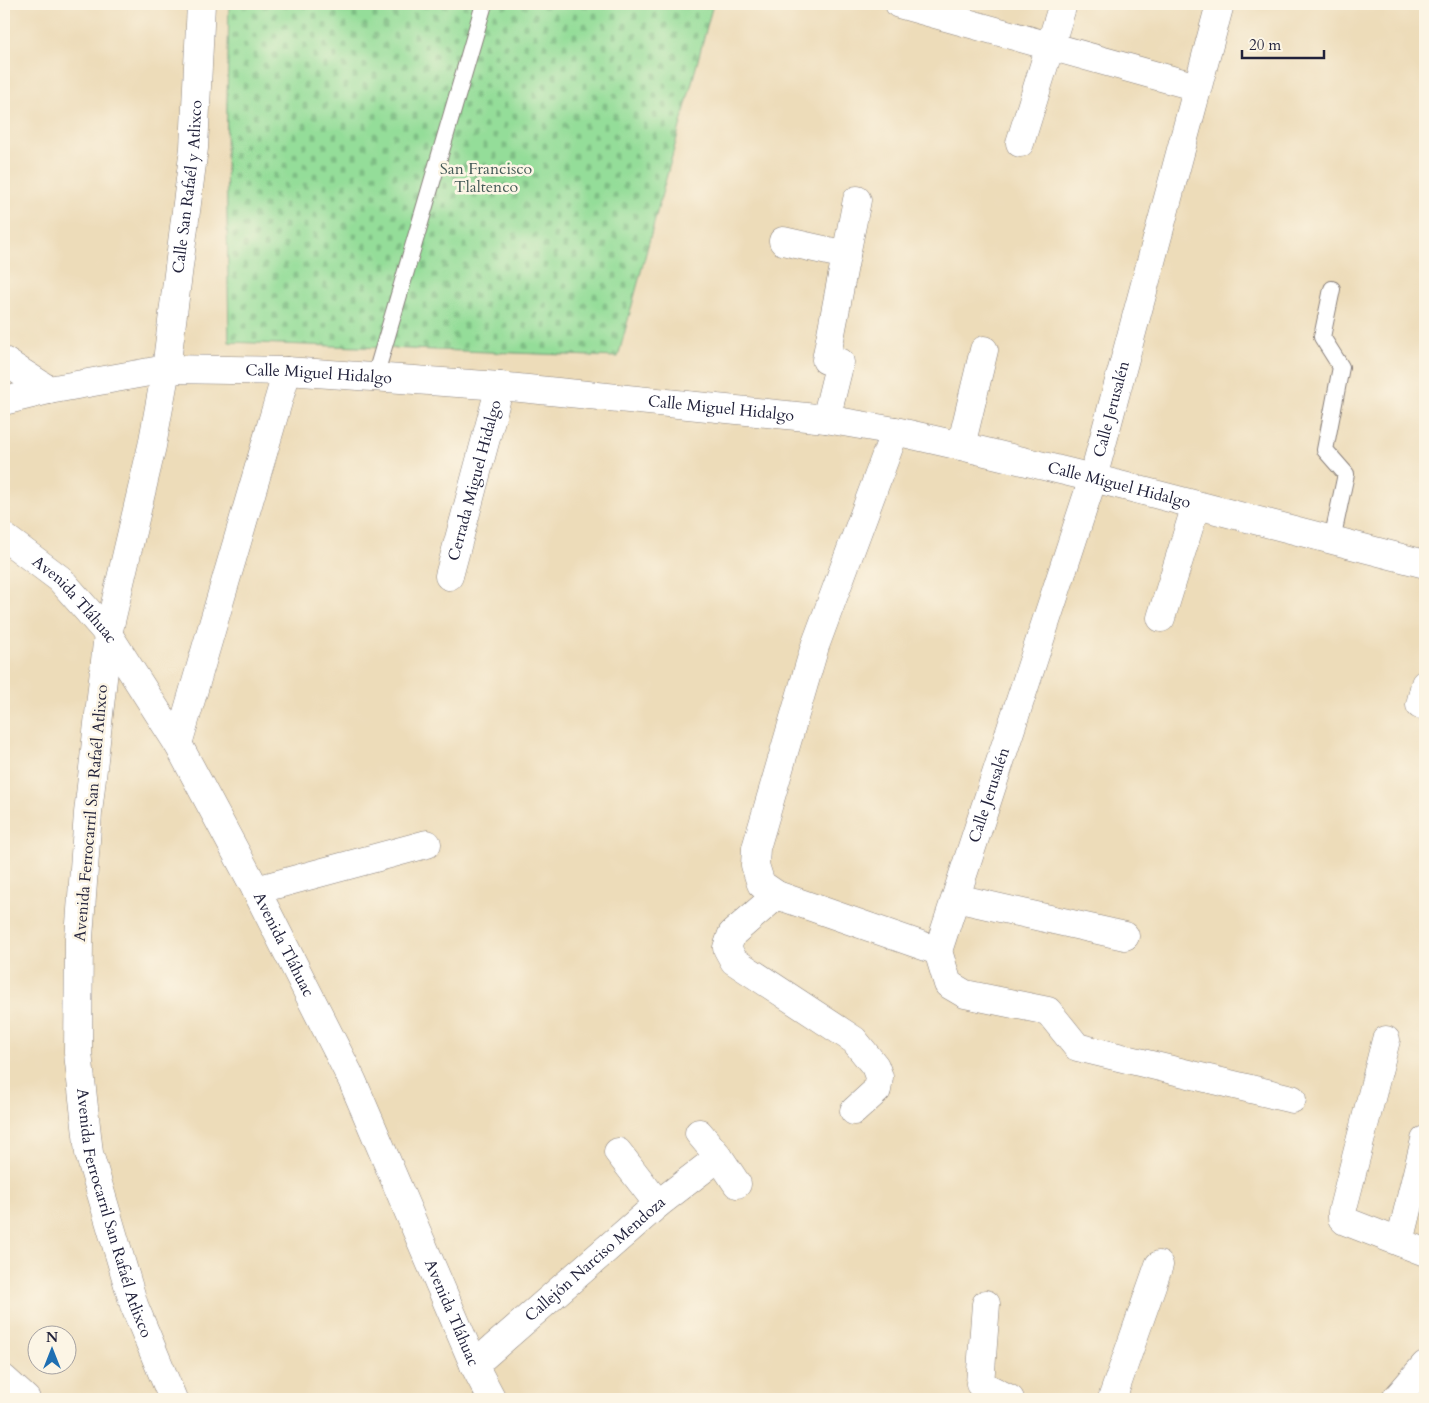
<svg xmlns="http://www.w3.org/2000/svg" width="1429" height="1403" font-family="Cardo,serif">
<defs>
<pattern id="cemetery-stones" width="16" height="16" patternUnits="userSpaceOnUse" patternTransform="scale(1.25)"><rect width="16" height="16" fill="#94dd99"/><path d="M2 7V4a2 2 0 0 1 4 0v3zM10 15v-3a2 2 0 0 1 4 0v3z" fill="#7fbd85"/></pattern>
</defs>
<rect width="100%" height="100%" fill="#fcf5e5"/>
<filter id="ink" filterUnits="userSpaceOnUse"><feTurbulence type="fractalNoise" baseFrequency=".02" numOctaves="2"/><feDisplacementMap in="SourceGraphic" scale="10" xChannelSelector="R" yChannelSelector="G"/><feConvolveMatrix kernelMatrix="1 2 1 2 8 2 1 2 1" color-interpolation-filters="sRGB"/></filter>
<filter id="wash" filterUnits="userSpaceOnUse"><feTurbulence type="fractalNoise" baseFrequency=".0096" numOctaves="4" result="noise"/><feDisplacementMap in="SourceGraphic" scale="20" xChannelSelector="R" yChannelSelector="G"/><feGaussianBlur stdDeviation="1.12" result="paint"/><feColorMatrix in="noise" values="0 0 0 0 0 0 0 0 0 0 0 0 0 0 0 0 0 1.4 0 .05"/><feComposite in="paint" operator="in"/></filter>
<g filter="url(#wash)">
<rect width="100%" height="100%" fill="#eddcb9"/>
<path fill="url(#cemetery-stones)" stroke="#5b806a" d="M229 4H713L618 357 229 342 226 153Z"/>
</g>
<g filter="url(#ink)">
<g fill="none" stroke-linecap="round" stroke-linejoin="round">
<g stroke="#887f7a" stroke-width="18">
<path id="service" d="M1332 289 1322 337 1341 367 1325 450 1346 474 1332 540
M375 377 484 4"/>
</g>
<g stroke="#887f7a" stroke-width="29">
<g id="minor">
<path d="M899 4 1197 87"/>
<path d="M1020 143 1063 4"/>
<path d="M783 241 846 255 826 360 840 362 826 419"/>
<path d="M846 255 857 200"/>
<path d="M895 431 815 646 756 848 755 865 761 884 777 895 938 951 948 984 965 994 1048 1011 1077 1047 1292 1099"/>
<path d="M961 446 984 350"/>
<path id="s1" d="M449 576 500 386"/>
<path d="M1161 618 1196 505"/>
<path d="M1420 705 1425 684"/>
<path d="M178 744 287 371"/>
<path d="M256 890 427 844"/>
<path d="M777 895 732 934 727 948 734 961 854 1040 875 1066 879 1077 877 1090 854 1111"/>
<path d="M956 898 1125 936"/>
<path id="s2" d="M938 951 1093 478 1220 4"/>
<path d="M1386 1040 1342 1212V1218L1345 1221 1425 1252"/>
<path d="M699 1133 719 1157 737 1184"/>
<path d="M618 1152 658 1204"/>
<path d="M1400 1242 1425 1140"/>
<path d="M986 1304 980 1384 1010 1399"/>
<path id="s3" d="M474 1365 658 1204 719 1157"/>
<path d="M1112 1399 1159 1265"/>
<path d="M1396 1399 1425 1365"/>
</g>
</g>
<g stroke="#887f7a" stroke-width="29">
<g id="tertiary">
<path d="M4 361 49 390"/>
<path id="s4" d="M4 401 49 390 166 369 287 371 500 386 826 419 895 431 961 446 1093 478 1425 564"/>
<path id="s5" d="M108 634 152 446 166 369 194 148 201 4"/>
</g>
</g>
<g stroke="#887f7a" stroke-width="29">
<g id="secondary">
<path id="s6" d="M4 537 60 579 108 634 178 744 256 890 352 1080 474 1365 492 1399"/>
<path id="s7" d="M108 634 88 813 79 938 78 1053 89 1153 134 1305 173 1399"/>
<path d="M4 1379 26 1399"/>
</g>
</g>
<use href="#service" stroke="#fff" stroke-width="16"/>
<use href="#minor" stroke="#fff" stroke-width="28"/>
<use href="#tertiary" stroke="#fff" stroke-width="28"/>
<use href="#secondary" stroke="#fff" stroke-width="28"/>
</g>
</g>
<g text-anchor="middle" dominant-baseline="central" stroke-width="5" stroke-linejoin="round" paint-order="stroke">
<g font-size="16" fill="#445a57" stroke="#fcf5e5">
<text x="486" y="169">San Francisco<tspan x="486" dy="18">Tlaltenco</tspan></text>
</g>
<g font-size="16" fill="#22223b" stroke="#fcf5e5">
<text stroke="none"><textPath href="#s5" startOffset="455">Calle San Rafaél y Atlixco</textPath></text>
<text stroke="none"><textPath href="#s4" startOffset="318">Calle Miguel Hidalgo</textPath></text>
<text stroke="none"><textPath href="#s4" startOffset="722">Calle Miguel Hidalgo</textPath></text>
<text stroke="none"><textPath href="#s2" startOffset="569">Calle Jerusalén</textPath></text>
<text stroke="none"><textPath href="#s1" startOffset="99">Cerrada Miguel Hidalgo</textPath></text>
<text stroke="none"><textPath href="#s4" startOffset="1128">Calle Miguel Hidalgo</textPath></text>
<text stroke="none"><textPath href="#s6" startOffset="95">Avenida Tláhuac</textPath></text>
<text stroke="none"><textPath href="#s2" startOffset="164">Calle Jerusalén</textPath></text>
<text transform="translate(91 813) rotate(-85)">Avenida Ferrocarril San Rafaél Atlixco</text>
<text stroke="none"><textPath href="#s6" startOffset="500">Avenida Tláhuac</textPath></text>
<text stroke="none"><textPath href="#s7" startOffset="585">Avenida Ferrocarril San Rafaél Atlixco</textPath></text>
<text stroke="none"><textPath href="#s3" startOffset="161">Callejón Narciso Mendoza</textPath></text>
<text stroke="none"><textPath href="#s6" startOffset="905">Avenida Tláhuac</textPath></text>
</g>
</g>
<rect width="1429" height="1403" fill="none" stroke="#fcf5e5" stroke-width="20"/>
<g transform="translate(52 1350)"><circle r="24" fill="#fcf5e5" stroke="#a5a1a1"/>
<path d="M0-4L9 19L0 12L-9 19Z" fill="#1f6fb2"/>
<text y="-8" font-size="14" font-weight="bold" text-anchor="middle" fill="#22223b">N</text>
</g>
<path d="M1242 50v8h82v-8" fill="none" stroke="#22223b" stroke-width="2.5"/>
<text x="1249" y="50" font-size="15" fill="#22223b" stroke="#fcf5e5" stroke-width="4" paint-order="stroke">20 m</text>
</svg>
